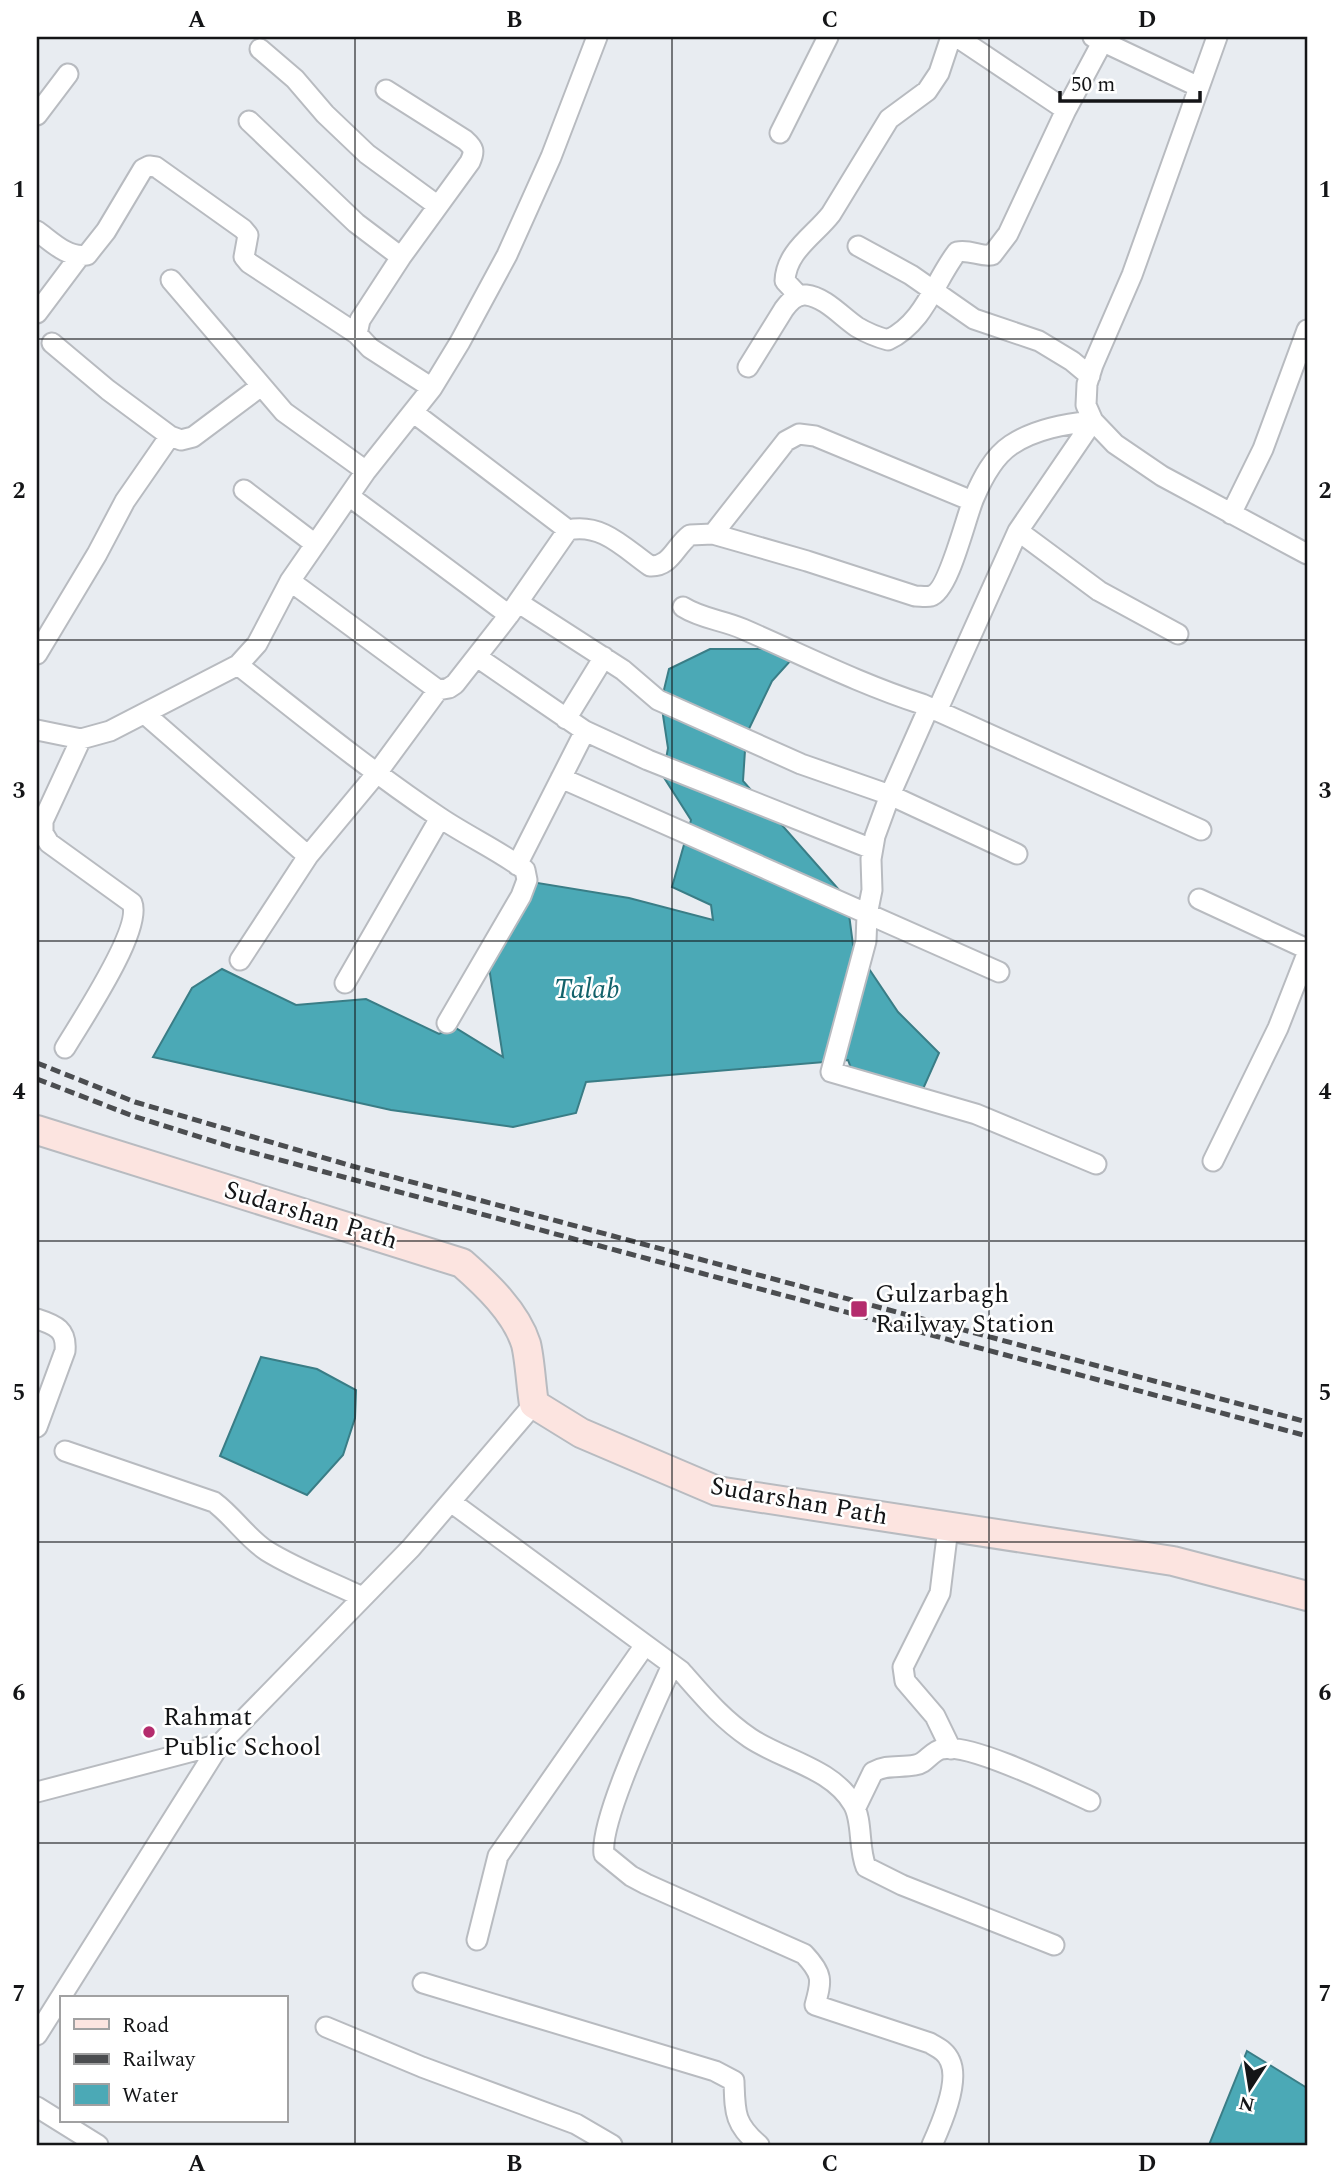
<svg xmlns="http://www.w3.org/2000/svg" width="1344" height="2182" font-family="Spectral,serif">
<rect width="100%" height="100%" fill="#e8ecf1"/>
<path fill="#4ba9b6" stroke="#3a7d86" stroke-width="2" d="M710 649H801L772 681 746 735 743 781 847 899 853 945 898 1012 939 1053 919 1098 851 1068 848 1060 586 1082 576 1113 513 1127 391 1110 153 1057 192 988 222 969 296 1005 366 999 439 1034 454 1027 503 1057 488 961 532 882 629 898 713 920 711 905 672 887 691 820 663 776 668 748 661 702 669 669Z
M261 1357 317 1369 356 1390 355 1418 343 1455 307 1495 220 1456Z
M1247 2051 1307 2088V2145H1209Z"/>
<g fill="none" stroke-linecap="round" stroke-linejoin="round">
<g stroke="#b8bbc0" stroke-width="23">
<path id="minor" d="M957 37 1066 110
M1093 37 1199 87
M1217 37 1132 275 1093 365 1087 384 1086 405 1093 421 1115 444 1162 476 1307 554
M260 49 295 79 325 114 367 154 438 206
M386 90 465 140C474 148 475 151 470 162L401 257 360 320 357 334 370 348 432 388
M37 115 68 74
M249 121 356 223 401 257
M780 133 828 37
M37 231C51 241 68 259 87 255L106 231 143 169 149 166 156 167 243 229 248 235 244 257 249 263 357 334
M858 246 911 275 974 319 1039 341 1072 361 1090 376
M171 280 284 412 366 471
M799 296 785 281C786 251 815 235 831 214L889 119 927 91 939 73 951 37
M37 313 79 257
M52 343 108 390 170 436 181 440 193 437 261 386
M748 367 784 309C789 302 796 294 806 295 825 297 842 317 857 327 867 333 877 337 888 340 925 322 934 282 957 252 970 249 980 257 992 255L1008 234 1066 110 1105 37
M414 413 568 530
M1093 421 1018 531 1099 591 1178 634
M244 490 315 544
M349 496 509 615 568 530C602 523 623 547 650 566 671 567 675 546 690 535L713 534 807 561 915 596C920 596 927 597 931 596 949 591 966 516 974 498 982 479 993 457 1011 445 1035 429 1065 424 1093 421
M1231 514 1263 449 1307 330
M713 534 786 441 799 434 815 436 972 501
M519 603 623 670 658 700 801 764 890 795 1017 854
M683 607C702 619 723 620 743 629 803 655 860 684 922 704L1201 830
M37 654 97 554 125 501 170 436
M477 657 585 731 648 760 872 849
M238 665C304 717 369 770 439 817 467 836 498 850 525 870L527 880 521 896 447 1023
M438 690 449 688 455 684 509 615
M929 707 890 795 875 836 871 859 872 890 867 915 866 941 831 1072 976 1114 1096 1164
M937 711 1018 531
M145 714 308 856
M566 719 604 657
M37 730 81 739 110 731 238 665 257 644 290 581 366 471 432 388 460 342 507 255 551 157 597 37
M561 778 999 972
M517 865 585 731
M1199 899 1307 949
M240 960 308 856 377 773 438 690 290 581
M345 983 440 818
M65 1048C81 1021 143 929 132 903L49 843 43 833V821L81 739
M1213 1161 1278 1028 1307 954
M37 1319C56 1325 67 1330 65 1351L37 1427
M65 1451 214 1502C234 1517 247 1538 267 1551 296 1569 331 1582 362 1597
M451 1502 681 1671C704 1697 721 1718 750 1738 783 1760 832 1768 853 1804 863 1820 858 1848 866 1867L902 1885 1054 1945
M948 1528 940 1593 903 1667 905 1681 935 1716 951 1749
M672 1665C656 1702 599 1820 604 1854L631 1876 646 1884 804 1954C823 1974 822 1980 815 2005L930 2043C938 2048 946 2051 950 2061 960 2082 941 2125 932 2145
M37 1792 220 1744
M856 1807 873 1772C887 1764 900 1768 915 1765 926 1764 931 1751 942 1749 969 1742 1062 1788 1090 1801
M477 1940 498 1856 645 1645
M423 1983 715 2071 734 2081C735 2112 734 2124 759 2145
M326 2027 422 2067 576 2124 612 2145
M37 2035 220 1744 411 1548 534 1404
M37 2107 98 2145"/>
</g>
<g stroke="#b8bbc0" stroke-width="32">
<path id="secondary" d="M37 1130 462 1263C486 1284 516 1312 526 1344 530 1360 531 1386 534 1404L581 1433 717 1491 1173 1561 1307 1596"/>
</g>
<use href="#minor" stroke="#fff" stroke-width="19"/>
<use href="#secondary" stroke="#fce4e0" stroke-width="28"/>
<path stroke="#4b4d50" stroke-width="5" stroke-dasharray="10 5" stroke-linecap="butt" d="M37 1063 135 1102 352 1166 1307 1422
M37 1079 133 1116 232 1147 1307 1436"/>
</g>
<path fill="none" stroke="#141517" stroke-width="2" stroke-opacity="0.55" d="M355 37V2145M672 37V2145M989 37V2145M37 339H1307M37 640H1307M37 941H1307M37 1241H1307M37 1542H1307M37 1843H1307"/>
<g fill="#b42c6d" stroke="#fff" stroke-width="2.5">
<rect x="850" y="1300" width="18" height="18" rx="3.5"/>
<circle cx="149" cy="1732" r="7"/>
</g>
<g text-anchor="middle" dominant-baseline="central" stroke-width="5" stroke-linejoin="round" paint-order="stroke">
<g font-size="26" fill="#141517" stroke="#fff">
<text transform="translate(311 1215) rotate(17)">Sudarshan Path</text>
<text transform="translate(799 1501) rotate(10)">Sudarshan Path</text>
</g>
<g font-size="26" fill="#141517" stroke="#fff" text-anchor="start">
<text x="875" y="1294">Gulzarbagh<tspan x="875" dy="30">Railway Station</tspan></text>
<text x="163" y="1717">Rahmat<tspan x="163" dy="30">Public School</tspan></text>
</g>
<g font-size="28" font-style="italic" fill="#13626b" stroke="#fff">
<text x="587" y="989">Talab</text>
</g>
</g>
<rect width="1344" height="2182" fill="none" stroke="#ffffff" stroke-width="77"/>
<rect x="60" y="1996" width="228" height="126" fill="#ffffff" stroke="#a1a1a2" stroke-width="2"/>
<rect x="74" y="2019" width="35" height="10" fill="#fce4e0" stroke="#a1a1a2" stroke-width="2"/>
<text x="122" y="2032" font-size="21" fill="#141517">Road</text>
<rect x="74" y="2054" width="35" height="10" fill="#4b4d50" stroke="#a1a1a2" stroke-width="2"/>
<text x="122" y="2066" font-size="21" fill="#141517">Railway</text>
<rect x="74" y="2084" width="35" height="21" fill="#4ba9b6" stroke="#a1a1a2" stroke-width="2"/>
<text x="122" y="2102" font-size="21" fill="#141517">Water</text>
<g transform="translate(1250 2088) rotate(192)" stroke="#ffffff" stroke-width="5" paint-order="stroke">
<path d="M0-5L12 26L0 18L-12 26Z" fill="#141517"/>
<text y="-10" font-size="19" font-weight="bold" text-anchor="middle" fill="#141517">N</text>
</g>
<path d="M1060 91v10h140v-10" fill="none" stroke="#141517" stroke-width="3.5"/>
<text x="1071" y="91" font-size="21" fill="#141517" stroke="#ffffff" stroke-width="5" paint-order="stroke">50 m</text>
<rect x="38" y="38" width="1268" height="2106" fill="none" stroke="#141517" stroke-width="2.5"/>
<g font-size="23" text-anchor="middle" font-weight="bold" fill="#141517">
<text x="197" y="27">A</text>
<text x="514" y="27">B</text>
<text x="830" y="27">C</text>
<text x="1147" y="27">D</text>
<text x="19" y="197">1</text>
<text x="1325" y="197">1</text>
<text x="19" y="498">2</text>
<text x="1325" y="498">2</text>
<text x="19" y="798">3</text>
<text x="1325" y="798">3</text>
<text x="19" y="1099">4</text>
<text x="1325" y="1099">4</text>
<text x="19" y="1400">5</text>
<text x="1325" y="1400">5</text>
<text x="19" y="1700">6</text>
<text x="1325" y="1700">6</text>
<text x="19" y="2001">7</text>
<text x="1325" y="2001">7</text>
<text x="197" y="2171">A</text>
<text x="514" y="2171">B</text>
<text x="830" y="2171">C</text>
<text x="1147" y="2171">D</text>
</g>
</svg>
